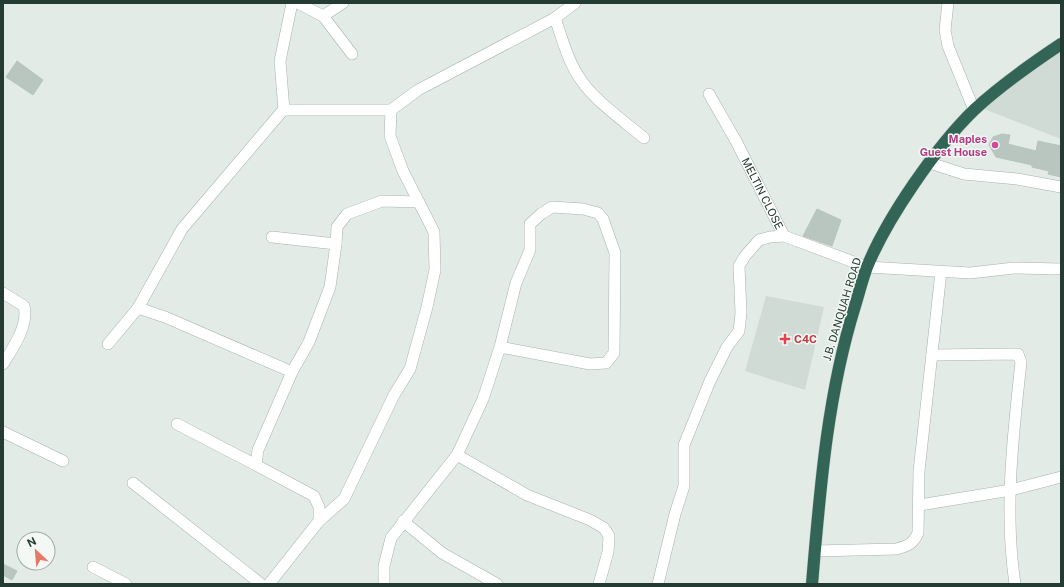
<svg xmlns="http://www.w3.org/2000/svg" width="1064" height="587" font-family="'Public Sans',sans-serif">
<rect width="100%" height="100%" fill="#e3ebe7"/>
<path fill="#d1dbd5" d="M1061 49V139L984 109 1052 55Z
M766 296 824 307 805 390 745 371Z"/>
<path fill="#b8c6bf" stroke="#b6c5bd" d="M17 61 43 80 33 95 6 77Z
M1002 134 1010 135 1008 144 1036 151 1038 141 1061 146V177L1048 174 1049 171 1032 167V165L996 157 989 145 993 137Z
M817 209 841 220 832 246 803 236Z
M3 564 17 571 12 580 3 575Z"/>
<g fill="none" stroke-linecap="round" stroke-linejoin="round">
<g stroke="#a6b3ad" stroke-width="12">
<g id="minor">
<path d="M292 3 280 61 284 110H391L418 90 555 18 575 3"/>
<path d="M298 3 323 16 343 3"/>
<path d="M948 3 945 30 948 46 974 110"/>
<path d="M323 16 352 54"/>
<path d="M555 18C562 38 568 62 581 80 594 100 625 122 644 138"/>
<path id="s1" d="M709 94 736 141 784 236 867 267 970 273 1014 268 1061 269"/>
<path d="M930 163 964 174 1017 179 1061 187"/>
<path d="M272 237 336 244"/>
<path d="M3 293 24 306C29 325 13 348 3 364"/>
<path d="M138 308 165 317 292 372"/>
<path d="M108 344 138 308 182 229 284 109"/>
<path d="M932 355 1018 354 1021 362C1013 435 1004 511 1015 584"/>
<path d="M177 424 256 465"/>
<path d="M3 432 63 461"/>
<path d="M457 455 527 495 590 520 604 528 609 536 608 552 599 584"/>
<path d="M133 483 261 584"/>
<path d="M920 505 1011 490 1061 477"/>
<path d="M319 521V507L314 496 256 465 258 450 292 372 309 342 330 287 336 244 337 227 347 214 382 201 419 202"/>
<path d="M403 521 442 553 497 584"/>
<path d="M815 551 896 549C908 546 913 544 918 533L919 471 941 272"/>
<path d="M93 567 126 584"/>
<path d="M269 584 319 521 344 499 394 395 410 369 427 307 435 270 434 232 403 171 390 136 391 110"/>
<path d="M384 584V566L391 538 457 455 483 399 500 347 516 283 530 250V224L541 214 552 207 583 209 598 213 603 219 615 253 614 353 606 363 590 364 500 347"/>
<path d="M658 584 675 514 684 486V445L710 381 727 347 739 331 741 313 739 266 745 256 759 240 770 237 784 236"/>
</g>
</g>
<g stroke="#c2c8c6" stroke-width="13">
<path id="highway" d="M812 584C820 490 827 396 855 306 859 293 862 280 867 267 887 218 936 147 974 110 1001 85 1031 64 1061 44"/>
</g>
<use href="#minor" stroke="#fff" stroke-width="11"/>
<use href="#highway" stroke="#326555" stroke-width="12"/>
</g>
<circle fill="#d1479c" stroke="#f3f8f5" stroke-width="1.5" cx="995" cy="145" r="4"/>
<path fill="#e0444e" stroke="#f3f8f5" stroke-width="1.5" d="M783 333h4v4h4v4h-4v4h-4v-4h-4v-4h4z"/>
<g text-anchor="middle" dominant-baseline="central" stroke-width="3" stroke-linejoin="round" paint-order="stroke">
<g font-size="11" font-weight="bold" fill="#b23c85" stroke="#f3f8f5" text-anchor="end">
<text x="987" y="139">Maples<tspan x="987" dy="13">Guest House</tspan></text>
</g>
<g font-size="11" fill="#243b33" stroke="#f3f8f5">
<text stroke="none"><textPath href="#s1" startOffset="113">MELTIN CLOSE</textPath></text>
<text transform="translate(842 309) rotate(-73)">J.B. DANQUAH ROAD</text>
</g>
<g font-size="11" font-weight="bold" fill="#be3a42" stroke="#f3f8f5" text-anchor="start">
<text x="794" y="339">C4C</text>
</g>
</g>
<rect width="1064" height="587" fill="none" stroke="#243b33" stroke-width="8"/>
<g transform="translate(36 551) rotate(334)"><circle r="19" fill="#f3f8f5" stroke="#a0aca7"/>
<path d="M0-3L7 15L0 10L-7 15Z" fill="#e77865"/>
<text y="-6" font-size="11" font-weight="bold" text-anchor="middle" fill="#243b33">N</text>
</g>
</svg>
